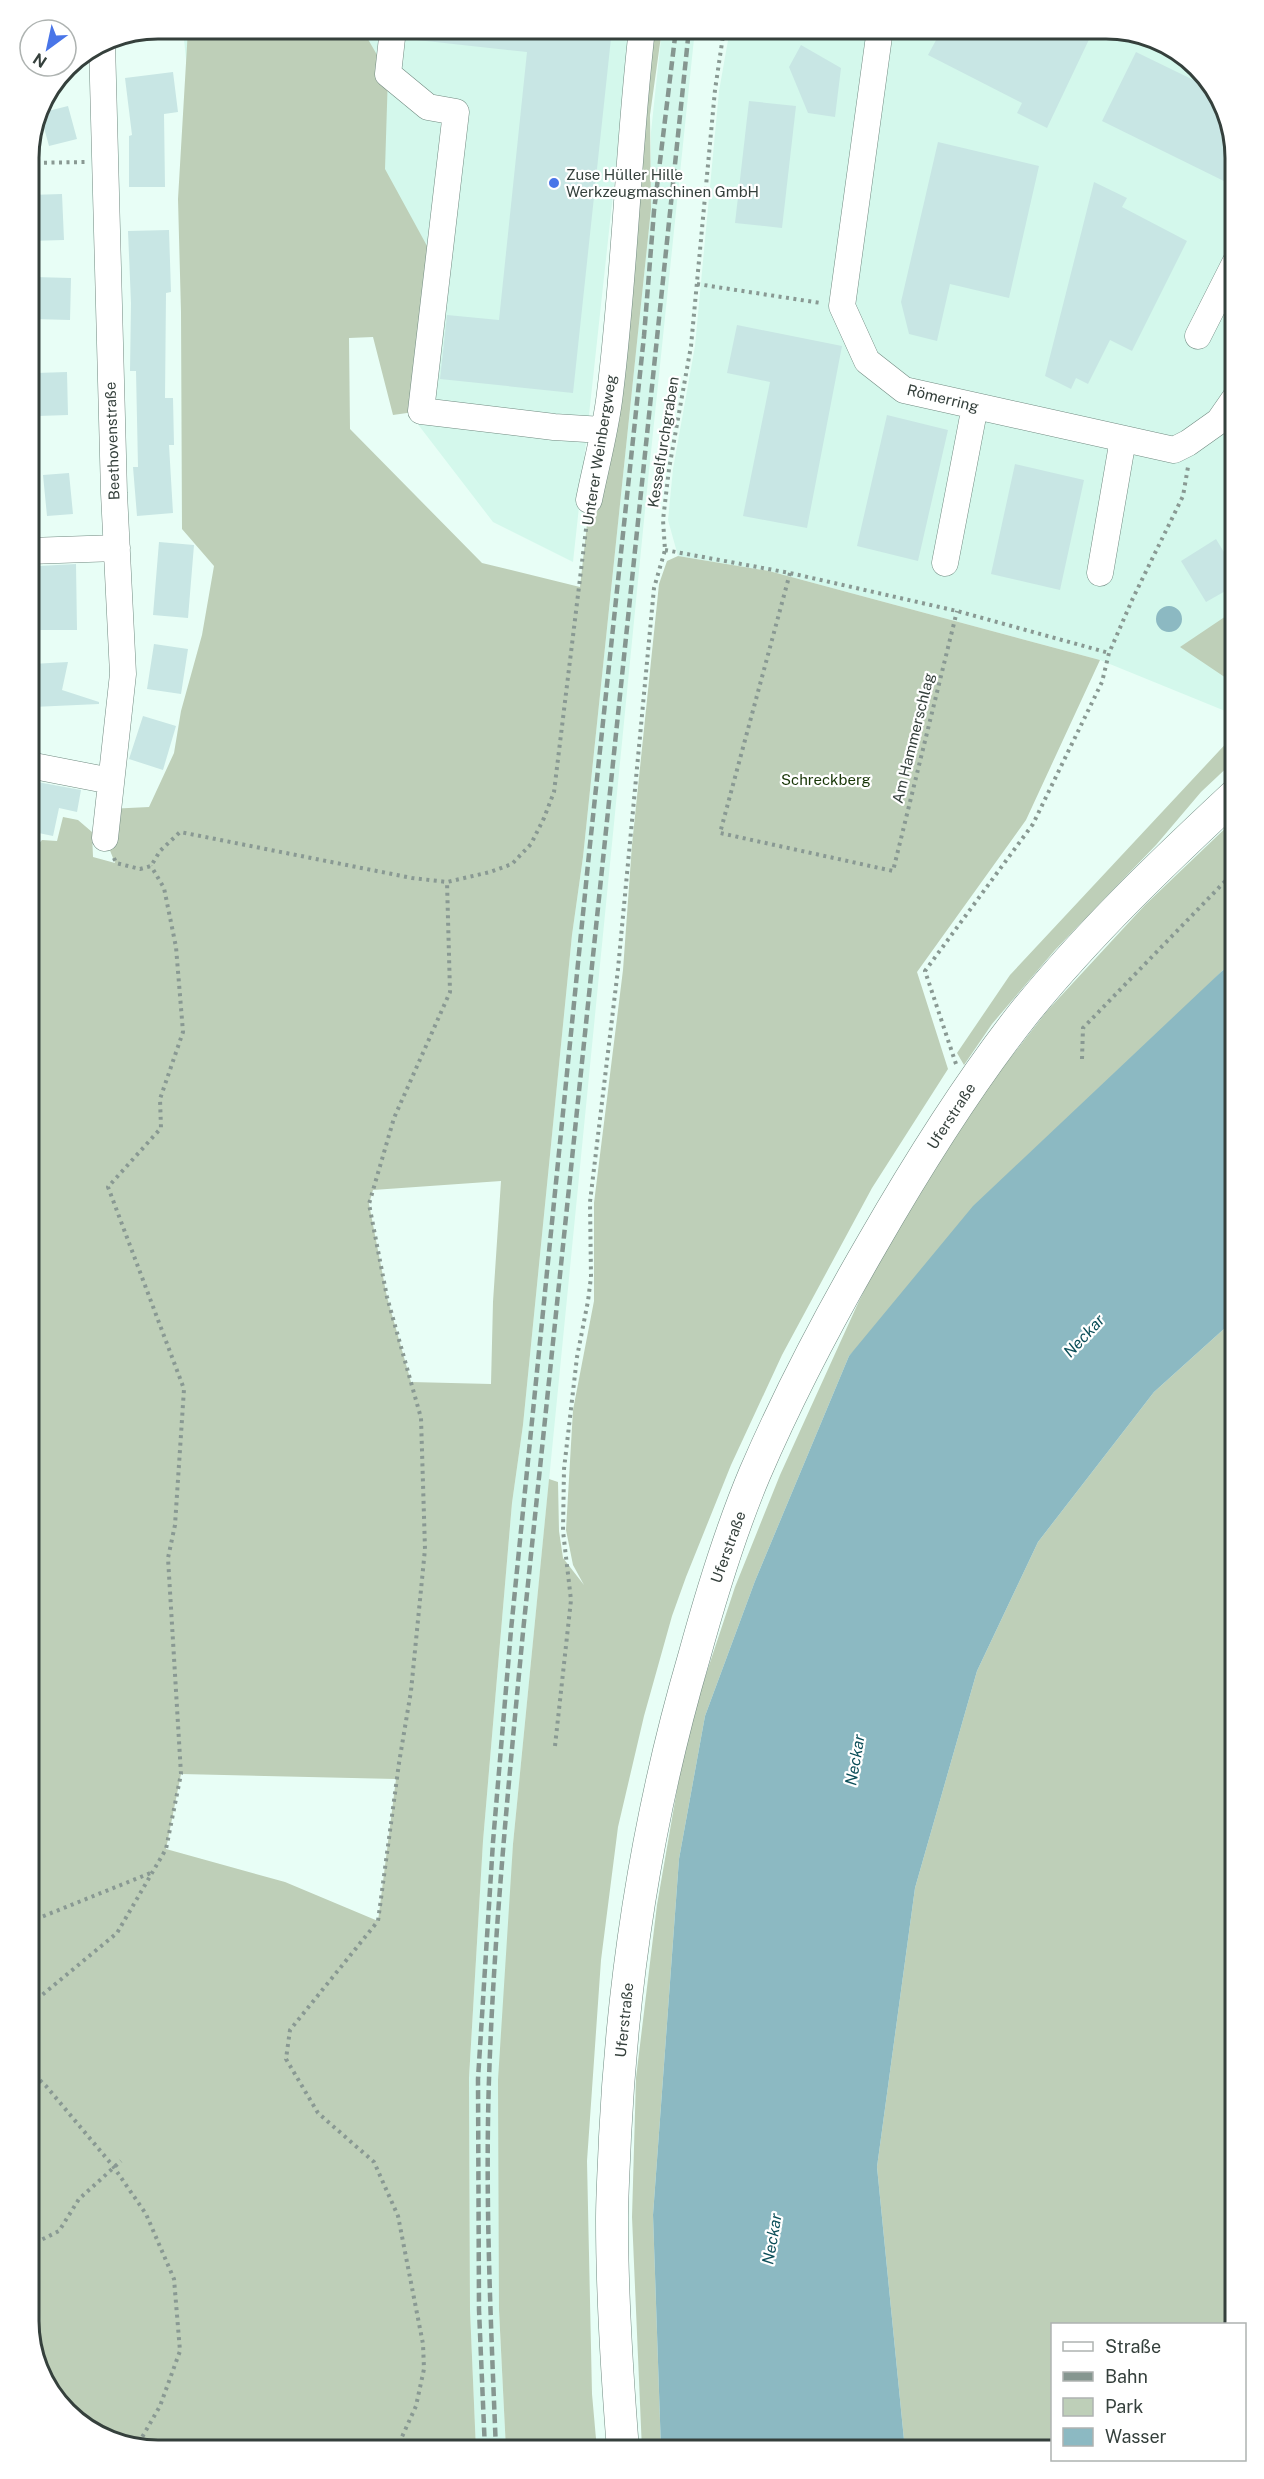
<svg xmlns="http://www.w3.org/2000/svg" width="1264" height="2479" font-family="'Public Sans',sans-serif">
<rect width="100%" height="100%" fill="#e8fef6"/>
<path fill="#d4f8ec" d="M183 29H631L573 562 493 522 400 401 415 324 211 311Z
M662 29H695L646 500 513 1844 499 2310 506 2450H476L470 2310 469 2078 483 1841 512 1503 523 1425 572 935 583 857 651 209V132Z
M730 29H1115L1185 55 1226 109 1235 158V715L1100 660 769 571 678 556 668 520 673 469 695 346 719 91Z"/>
<path fill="#becfb8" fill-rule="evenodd" d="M188 29H365V34L388 74 385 169 438 266 421 411 393 415 373 337 349 338 350 429 482 563 580 587 642 29H662L650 115 651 209 583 857 572 935 523 1425 512 1503 483 1841 469 2078 470 2310 476 2450H149L86 2429 38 2370 29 2321V851L33 850 42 840 57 841 63 817 78 820 92 832 93 857 115 863 105 838 108 809 149 807 174 753 181 711 202 635 214 566 182 529 181 312 178 199ZM501 1181 493 1302 491 1384 411 1382 387 1297 369 1204 373 1190ZM181 1774 396 1779 378 1921 285 1882 166 1849Z
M678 556 769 571 1100 660 1026 820 917 972 948 1069 872 1188 782 1355 731 1465 686 1577 672 1616 644 1716 618 1827 601 1960 587 2161 592 2394 597 2450H506L499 2310 498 2080 513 1844 549 1479 558 1482 559 1531 563 1558 584 1585 573 1565 566 1530 573 1410 594 1301V1203L623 970 632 845 659 584 667 561Z
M1235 610V684L1180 647Z
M1235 725V760L1201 792 1156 845 1055 950 992 1024 964 1065 957 1053 1010 975 1233 736Z
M1235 819V962L1222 971 849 1356 755 1581 705 1716 679 1859 653 2215 661 2450H642L632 2217 636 2078 657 1905 687 1732 735 1587 780 1475 859 1301 890 1239 954 1130 1047 1011 1145 905Z
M1235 1319V2324H1052V2450H905L877 2167 915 1888 977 1671 1038 1542 1154 1392Z"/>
<path fill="#8cb9c2" d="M1156 619a13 13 0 1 1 26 0a13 13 0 1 1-26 0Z
M1235 962V1319L1154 1392 1038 1542 977 1671 915 1888 877 2167 905 2450H661L653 2215 679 1859 705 1716 755 1581 849 1356 973 1206 1222 971Z"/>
<path fill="#c8e6e4" d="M417 29H612L573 393 440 379 447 315 499 320 527 52 417 40Z
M942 29H1094L1047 128 1017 113 1022 103 928 55Z
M801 45 841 68 835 117 808 113 789 67Z
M1136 52 1210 88 1226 109 1236 158V187L1102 121Z
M173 72 178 112 164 114 165 187H129V136L132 135 125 78Z
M749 101 796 106 782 228 735 223Z
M68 106 77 139 49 146 40 113Z
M938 142 1039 166 1009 298 950 284 937 341 909 334 901 302Z
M1094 182 1127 198 1122 207 1187 241 1132 351 1110 340 1088 384 1076 378 1071 389 1045 376Z
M62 194 64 240 29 241V195Z
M169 230 171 292 166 293 165 398H173L174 445H169L173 513 137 516 133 467H138L136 371H130L131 303 128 231Z
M34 277 71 278 70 320 33 319Z
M737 325 842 346 807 528 743 516 770 382 727 373Z
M67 372 68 415 38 416 36 373Z
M887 415 948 430 918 561 857 546Z
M1015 464 1084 480 1060 590 991 574Z
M69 473 73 514 47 516 43 475Z
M1216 539 1236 572V585L1206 602 1181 561Z
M159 542 194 545 188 618 153 615Z
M76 564 77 630H39V566Z
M154 644 188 649 181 694 147 689Z
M68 662 62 690 99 702V704L33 707 32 664Z
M143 716 176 726 163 770 129 759Z
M32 781 81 790 77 812 59 808 53 836 29 831V800Z"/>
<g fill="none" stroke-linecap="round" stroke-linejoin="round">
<g stroke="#718a81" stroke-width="27">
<path id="minor" d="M393 29 388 74 428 107 456 112 421 411 554 427 603 430
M880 29 842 306 867 361 904 390 1174 450 1188 443 1219 421 1235 398
M102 43 114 493 123 674 105 838
M1198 336 1235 263
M589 500C596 465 606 429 610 393 625 272 628 150 642 29
M29 551 117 548
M945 563 975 406
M1100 573 1123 439
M29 765 111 781"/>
</g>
<g stroke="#718a81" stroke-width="33">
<path id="major" d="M623 2450C617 2374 612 2297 612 2220 612 2193 614 2165 615 2137 623 1974 648 1814 694 1657 711 1595 730 1532 755 1473 789 1394 829 1318 872 1244 918 1164 967 1085 1024 1013 1088 934 1161 864 1235 795"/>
</g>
<path stroke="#899993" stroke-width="4" stroke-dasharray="3 4.5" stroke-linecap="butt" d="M29 163 85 162
M697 284 821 303
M665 550 790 573 957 611 1109 653
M790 573 720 833 893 871 957 611
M114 858 116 863 140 869 151 866 160 851 180 832 412 878 447 882 490 872 512 864 531 844 544 818 554 792 587 521
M1082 1059 1083 1028 1235 871
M956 1064 925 971 1033 824 1102 682 1109 653 1133 598 1183 496 1188 467
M555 1746 571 1600 563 1531 564 1469 577 1357 588 1301 591 1277 590 1202 618 969 654 588 665 550 663 520 669 469 691 346 715 90 724 29
M29 1922 153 1872
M29 2012 36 2000 117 1933 166 1849 181 1774 168 1558 175 1525 184 1389 108 1187 161 1128 160 1099 183 1032 176 947 164 888 151 866
M29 2070 46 2086 113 2166 146 2214 174 2279 180 2351 160 2406 137 2446
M29 2246 59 2231 79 2199 121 2161
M396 2450 416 2406 424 2369 423 2344 398 2216 374 2162 318 2113 286 2059 290 2030 378 1921 399 1763 411 1691 425 1549 421 1418 387 1297 369 1204 394 1118 450 992 447 882"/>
<use href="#minor" stroke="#fff" stroke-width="26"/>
<use href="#major" stroke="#fff" stroke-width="32"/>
<path stroke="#869690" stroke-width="4.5" stroke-dasharray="9 4.5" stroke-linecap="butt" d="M485 2450 479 2310 478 2079 493 1842 511 1630 589 854 644 336 654 211 676 29
M496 2450C491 2327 485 2202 489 2079 494 1930 509 1780 523 1632L689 29"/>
</g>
<circle fill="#4975e8" stroke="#fff" stroke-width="2" cx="554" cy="183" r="6"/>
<g text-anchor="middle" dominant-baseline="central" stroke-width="4.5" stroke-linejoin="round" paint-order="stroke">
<g font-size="15" fill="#35403c" stroke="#fff" text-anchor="start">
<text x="566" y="174">Zuse Hüller Hille<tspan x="566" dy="17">Werkzeugmaschinen GmbH</tspan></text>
</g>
<g font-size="15" fill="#35403c" stroke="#fff">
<text transform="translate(943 398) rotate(14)">Römerring</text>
<text transform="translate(112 441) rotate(-92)">Beethovenstraße</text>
<text transform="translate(663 442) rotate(-81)">Kesselfurchgraben</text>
<text transform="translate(599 450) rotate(-81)">Unterer Weinbergweg</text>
<text transform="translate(913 738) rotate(-76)">Am Hammerschlag</text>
<text transform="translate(951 1116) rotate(-57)">Uferstraße</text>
<text transform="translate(728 1547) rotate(-70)">Uferstraße</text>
<text transform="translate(624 2020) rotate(-84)">Uferstraße</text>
</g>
<g font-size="15" fill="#183607" stroke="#fff">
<text x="826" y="779">Schreckberg</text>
</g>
<g font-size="16" font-style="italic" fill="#0b4e58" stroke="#fff">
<text transform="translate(1084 1336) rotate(-47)">Neckar</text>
<text transform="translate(855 1760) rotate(-80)">Neckar</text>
<text transform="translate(772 2239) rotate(-80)">Neckar</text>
</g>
</g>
<path d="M0 0H1264V2479H0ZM158 39H1106A119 119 0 0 1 1225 158V2321A119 119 0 0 1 1106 2440H158A119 119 0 0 1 39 2321V158A119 119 0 0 1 158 39Z" fill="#fff" fill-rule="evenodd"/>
<path fill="none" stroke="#35403c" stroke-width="3" d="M158 39H1106A119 119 0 0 1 1225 158V2321A119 119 0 0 1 1106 2440H158A119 119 0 0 1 39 2321V158A119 119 0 0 1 158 39Z"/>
<rect x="1051" y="2323" width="195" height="138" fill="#ffffff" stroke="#aeb3b1" stroke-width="1.5"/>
<rect x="1063" y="2342" width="30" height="9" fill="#ffffff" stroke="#aeb3b1" stroke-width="1.5"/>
<text x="1105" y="2353" font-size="18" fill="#35403c">Straße</text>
<rect x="1063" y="2372" width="30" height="9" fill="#869690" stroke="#aeb3b1" stroke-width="1.5"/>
<text x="1105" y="2383" font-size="18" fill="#35403c">Bahn</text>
<rect x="1063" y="2398" width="30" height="18" fill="#becfb8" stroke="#aeb3b1" stroke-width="1.5"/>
<text x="1105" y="2413" font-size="18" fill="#35403c">Park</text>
<rect x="1063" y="2428" width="30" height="18" fill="#8cb9c2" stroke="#aeb3b1" stroke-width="1.5"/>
<text x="1105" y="2443" font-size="18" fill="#35403c">Wasser</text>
<g transform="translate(48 48) rotate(213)"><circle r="28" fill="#ffffff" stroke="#aeb3b1" stroke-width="1.5"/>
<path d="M0-4.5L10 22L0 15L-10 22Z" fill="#4975e8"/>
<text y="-9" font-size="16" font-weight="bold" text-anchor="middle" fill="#35403c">N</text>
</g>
</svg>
